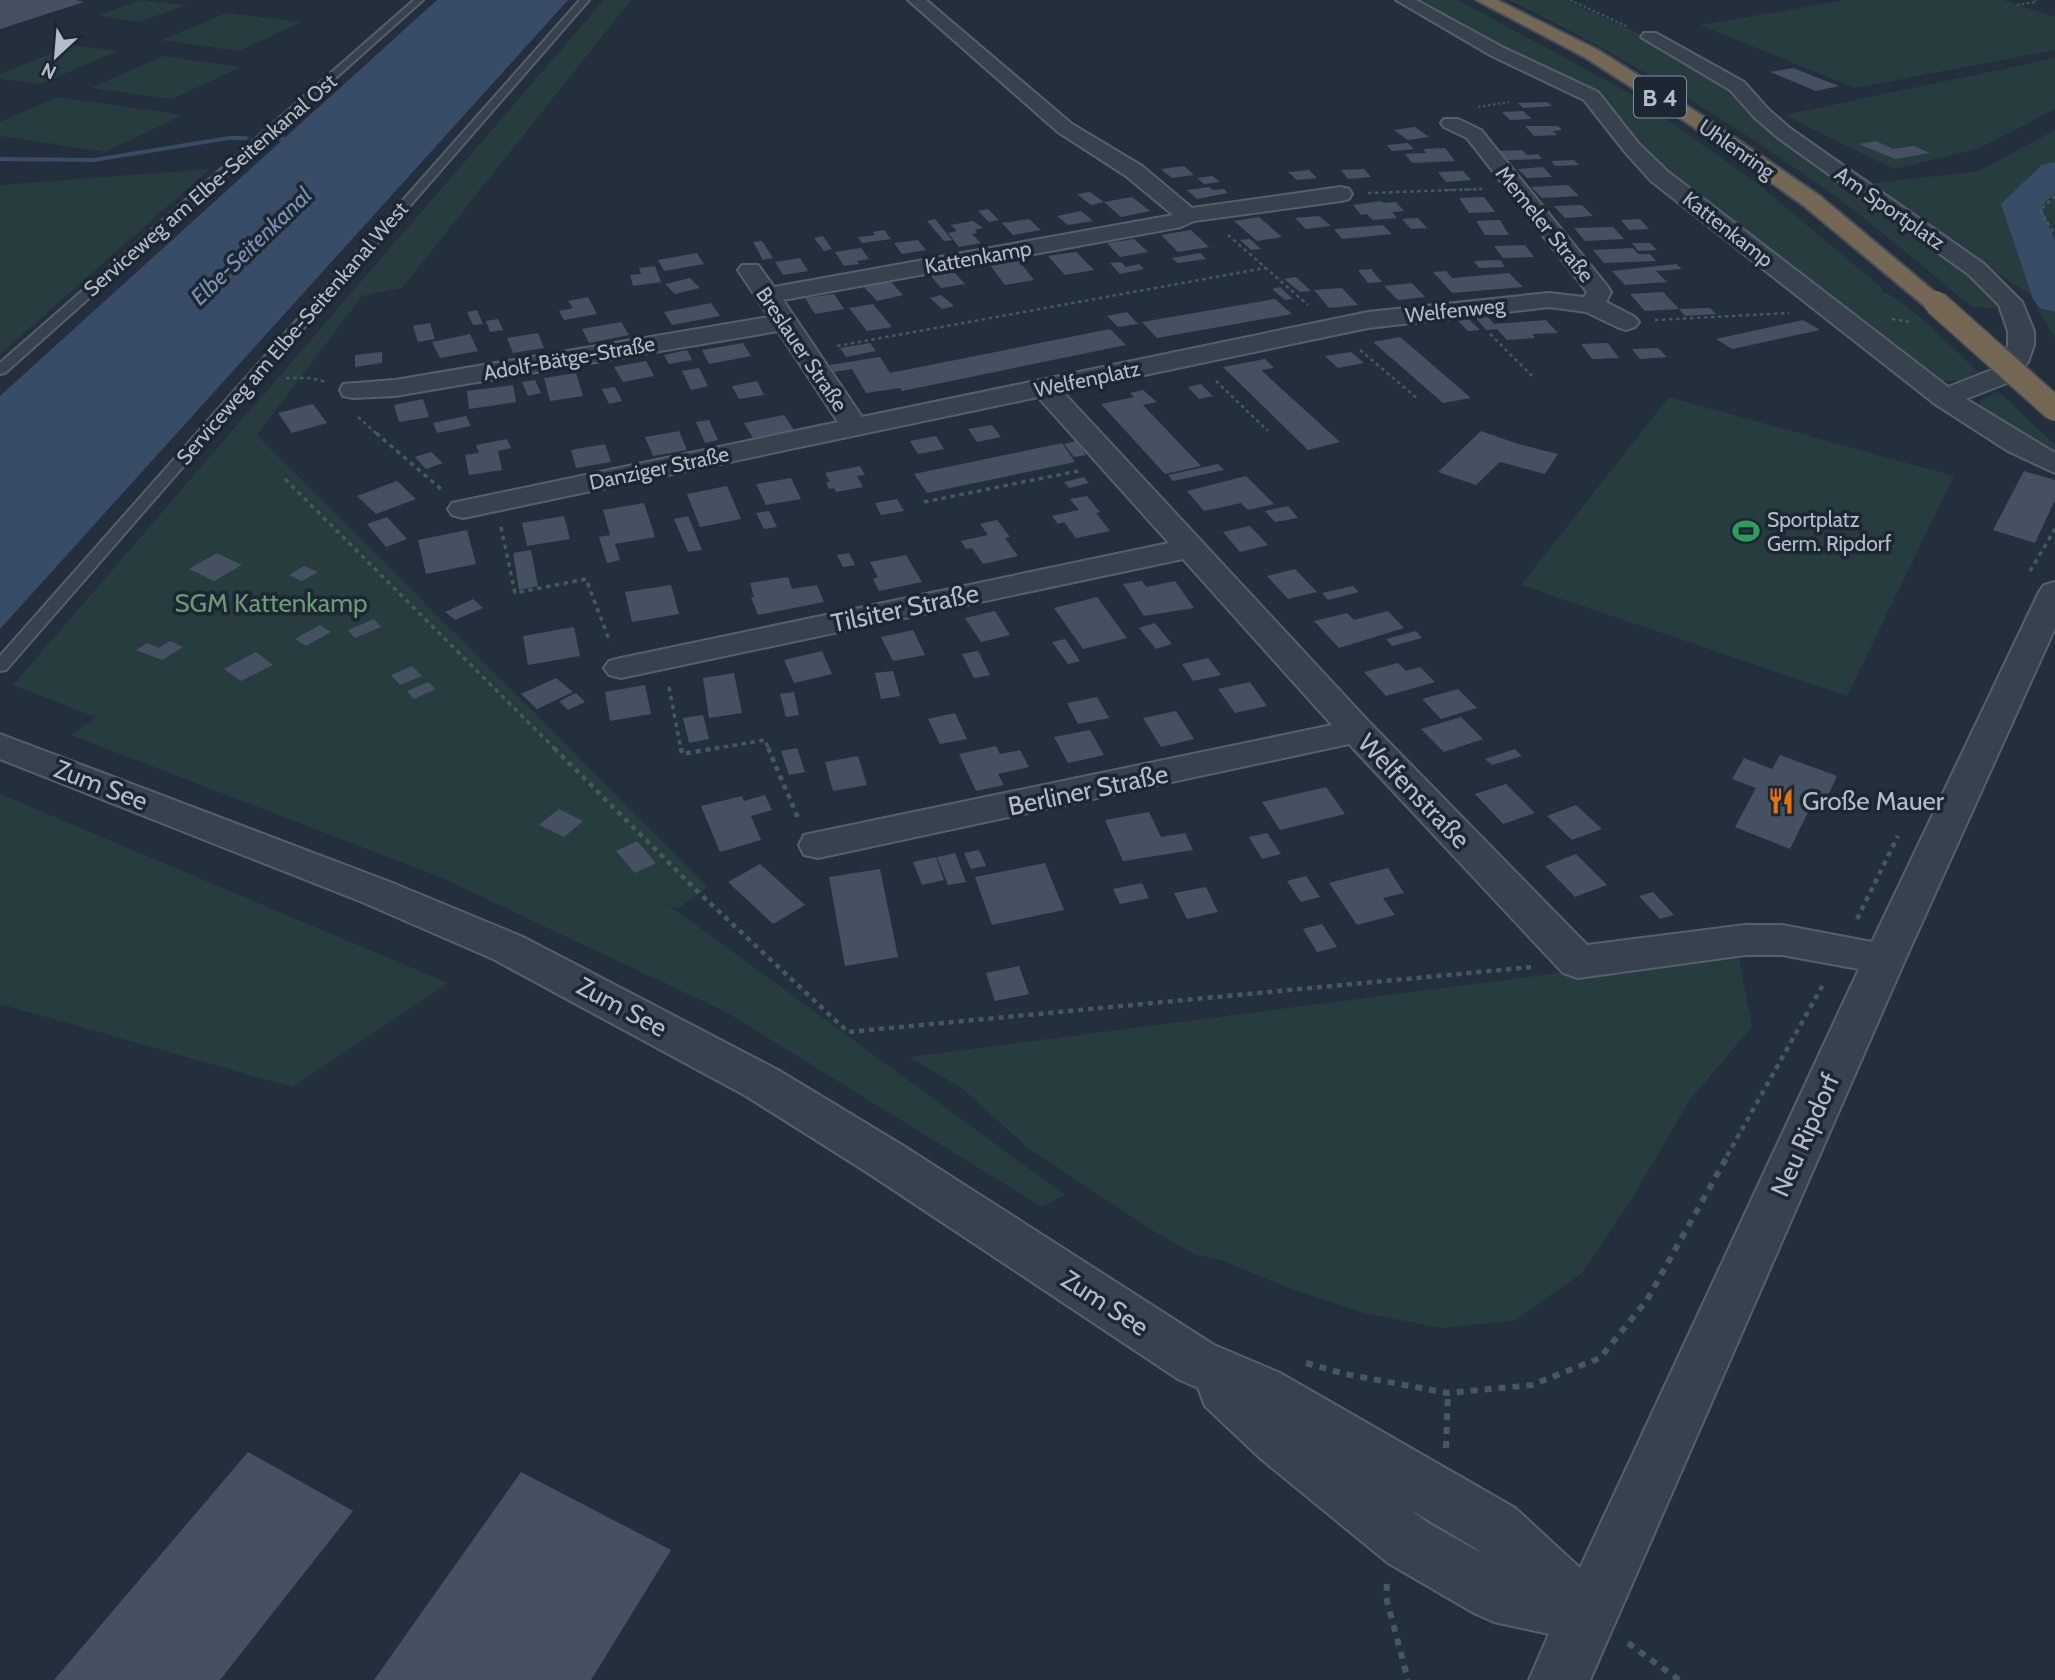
<svg xmlns="http://www.w3.org/2000/svg" width="2055" height="1680" font-family="Cabin,sans-serif">
<rect width="100%" height="100%" fill="#242f3e"/>
<path fill="#263c3f" d="M141 0 187 5 138 22 98 15Z
M604 0H631L402 288 362 296 257 435 708 887 677 909 652 896 677 911 1065 1195 1042 1207 726 1012 442 878 71 735 96 717 13 685Z
M1413 0H1458L1633 95 1758 184 1882 288V292C1902 295 1960 355 1978 372L1961 380 1938 381 1663 172 1596 89 1512 53Z
M1509 0H1565L1684 54 1886 202 2001 300 1999 306 1992 308 1972 307C1920 265 1869 219 1814 181 1716 113 1616 52 1509 0Z
M1846 0H2003L2055 17V50L1855 88 1700 25Z
M226 13 301 22 239 51 162 40Z
M72 45 118 51 40 84 0 79V74Z
M163 56 241 67 172 99 91 88Z
M2055 58V109L1980 148 1894 169 1784 115Z
M57 97 183 115 105 152 0 136V122Z
M2055 130V338L2030 295 1866 184 1979 171Z
M210 169 0 354V185Z
M1998 391 2055 445V458L1980 414V401Z
M1669 397 1954 476 1847 696 1521 585Z
M0 794 448 983 292 1087 0 1004Z
M1737 950 1752 1027 1689 1101 1633 1197 1581 1274 1514 1321 1440 1328 1364 1313 1286 1287 1224 1261 1194 1254 1155 1232 1028 1148 963 1089 909 1057Z"/>
<path fill="#394c67" d="M437 0H568L0 629V396Z"/>
<g fill="none" stroke-linecap="round" stroke-linejoin="round">
<path fill="#394c67" fill-rule="evenodd" d="M229 136H246L249 138 246 140H229L94 162 0 161V157L94 158Z
M273 137H284L287 139 284 141 271 140 270 139Z"/>
<path fill="#394c67" fill-rule="evenodd" d="M2055 162V193L2041 206 2055 242V312L2040 308 2033 299 2001 204 2042 165Z"/>
</g>
<path fill="#455162" d="M0 0H76L84 2 0 29Z
M1793 68 1839 86 1816 91 1770 72Z
M1547 102 1552 106 1523 108 1518 103Z
M1523 111 1532 119 1510 120 1502 112Z
M1525 126H1558L1562 130 1553 131 1557 135 1534 136Z
M1415 127 1429 137 1408 140 1394 130Z
M1876 141 1893 149 1914 146 1930 153 1895 159 1859 144Z
M1408 143 1414 149 1392 151 1387 145Z
M1445 148 1455 161 1412 163 1405 154 1426 153 1423 149Z
M1522 150 1527 155 1538 154 1542 159 1506 160 1498 151Z
M1574 160 1579 165 1555 166 1551 161Z
M1184 166 1194 175 1172 178 1161 169Z
M1543 167 1552 177 1527 178 1518 169Z
M1364 169 1371 177 1348 179 1341 170Z
M1309 170 1317 178 1297 180 1288 172Z
M1463 171 1471 180 1446 182 1438 172Z
M1212 176 1220 182 1204 184 1197 178Z
M1568 185 1579 196 1542 198 1531 187Z
M1209 187 1213 190 1224 189 1228 193 1197 199 1187 190Z
M1090 192 1104 202 1091 205 1077 194Z
M1132 197 1150 211 1121 217 1104 202Z
M1484 197 1495 212 1469 213 1459 198Z
M1381 201 1384 203 1396 202 1404 211 1392 212 1397 218 1373 220 1367 214 1361 215 1353 205Z
M1582 205 1593 216 1565 218 1554 206Z
M988 209 999 220 989 222 978 211Z
M1081 211 1093 221 1068 225 1057 216Z
M1319 216 1331 226 1306 229 1295 218Z
M1259 217 1282 237 1257 241 1234 221Z
M1418 218 1427 228 1411 229 1402 219Z
M935 219 952 240 944 241 927 221Z
M1029 219 1041 230 1013 235 1002 223Z
M1640 219 1649 229 1629 230 1621 220Z
M1500 220 1509 235H1485L1476 221Z
M973 221 983 228 975 230 977 233 972 234 981 243 959 247 948 233 957 231 951 225Z
M1383 225 1392 234 1342 239 1334 229Z
M1613 227 1624 239 1585 241 1574 228Z
M884 230 891 239 862 243 858 237 875 235 873 232Z
M1191 230 1209 247 1178 252 1161 235Z
M823 236 832 249 824 251 814 238Z
M1134 239 1148 252 1120 257 1107 243Z
M1250 239 1261 249 1251 250 1240 240Z
M918 240 926 250 902 254 894 243Z
M762 241 773 258 763 260 753 242Z
M1632 243H1650L1657 250 1638 251Z
M1525 245 1534 257 1503 258 1494 246Z
M861 248 869 259 857 261 859 264 844 266 835 252Z
M1633 248 1638 254H1650L1656 261 1604 263 1593 250Z
M1076 252 1094 270 1065 275 1048 256Z
M697 253 704 264 664 271 658 260Z
M1200 253 1206 259 1178 263 1172 258Z
M800 258 808 271 783 275 775 262Z
M1500 260 1505 267 1479 268 1474 261Z
M1019 261 1034 280 1005 285 990 265Z
M1121 262 1126 267 1139 264 1144 269 1120 274 1110 263Z
M1676 264 1682 269 1656 271 1667 282 1625 285 1612 271Z
M655 266 661 282 633 286 630 275 641 274 639 268Z
M1371 269 1382 282 1368 283 1358 270Z
M953 271 965 284 941 288 930 275Z
M1446 271 1452 278 1509 273 1523 287 1452 293 1433 272Z
M1296 277 1311 291 1300 292 1284 279Z
M690 278 700 288 675 294 665 284Z
M891 282 903 295 877 301 864 287Z
M1412 283 1425 297 1398 300 1384 286Z
M1280 287 1293 299 1285 300 1272 289Z
M1342 288 1358 305 1329 308 1314 290Z
M1663 292 1679 309 1645 311 1630 294Z
M834 294 844 309 815 314 805 298Z
M941 295 954 306 942 309 930 298Z
M588 297 597 314 564 320 559 311 573 308 568 301Z
M1275 299 1292 314 1157 338 1142 322Z
M711 303 720 316 672 325 664 312Z
M873 304 892 327 867 331 849 308Z
M1710 308 1716 314 1685 316 1679 309Z
M477 310 483 324 473 325 467 312Z
M1127 312 1138 324 1118 327 1107 316Z
M1488 317 1494 324 1546 320 1558 333 1532 334 1535 338 1507 340 1497 329 1486 330 1476 318Z
M498 319 503 330 490 332 486 321Z
M1469 319 1480 330 1468 331 1457 320Z
M1803 320 1820 330 1732 349 1716 339Z
M621 322 629 335 589 343 582 329Z
M430 323 435 339 418 342 413 326Z
M1110 329 1126 345 902 391 900 388 866 393 852 369 834 372 830 365 880 357 890 373Z
M538 333 544 348 513 353 507 338Z
M470 334 478 351 440 358 432 342Z
M1400 337 1413 348 1471 398 1443 403 1373 342Z
M743 343 751 356 709 364 702 350Z
M870 343 876 351 846 357 840 348Z
M1608 343 1619 358 1592 359 1581 344Z
M1658 348 1667 357 1640 359 1632 349Z
M687 350 692 360 669 364 664 355Z
M382 352V363L355 367V355Z
M1351 352 1364 363 1338 368 1325 356Z
M1265 359 1274 368 1261 370 1340 442 1308 450 1223 367Z
M646 361 654 376 623 382 614 367Z
M699 368 708 386 691 390 682 371Z
M576 373 583 396 550 401 544 378Z
M535 380 541 393 528 396 522 382Z
M757 381 764 395 739 399 732 386Z
M1201 384 1213 396 1199 399 1188 387Z
M513 385 516 402 469 409 467 391Z
M615 387 622 401 609 404 602 389Z
M1143 390 1157 402 1143 405 1201 466 1165 474 1101 404 1134 397 1130 393Z
M423 399 429 417 399 422 394 405Z
M313 404 327 423 292 433 278 413Z
M784 415 794 430 753 438 744 423Z
M466 416 471 426 437 433 433 423Z
M709 420 718 440 705 443 696 422Z
M992 425 1001 437 977 442 968 429Z
M679 431 687 450 653 456 645 437Z
M1481 431 1518 444 1558 454 1545 474 1500 462 1476 485 1438 472Z
M936 436 944 449 918 454 910 441Z
M507 439 511 448 498 451 502 470 469 475 465 455 479 453 476 445Z
M1076 441 1086 455 1074 457 1064 444Z
M1062 443 1075 462 927 493 914 474Z
M605 444 611 462 576 468 571 450Z
M431 452 443 463 426 469 415 457Z
M1218 464 1224 470 1173 481 1168 475Z
M860 466 865 475 857 476 863 487 836 492 834 488 829 489 826 482H830L825 473Z
M2024 471 2055 480V500L2035 543 1993 530Z
M1246 476 1274 504 1248 510 1241 503 1204 511 1187 491Z
M1084 477 1089 483 1069 488 1064 482Z
M791 478 801 499 766 505 756 484Z
M397 481 416 499 376 514 357 496Z
M727 486 741 519 700 527 687 494Z
M1087 496 1100 512 1096 513 1110 531 1076 538 1064 522 1058 524 1052 516 1079 510 1070 499Z
M897 499 904 511 881 515 875 503Z
M644 503 655 537 615 544 620 560 607 563 599 537 610 535 603 510Z
M1288 506 1298 518 1275 522 1265 511Z
M769 511 777 527 764 529 756 513Z
M564 516 570 539 527 546 522 523Z
M688 516 702 550 688 552 674 519Z
M387 517 407 539 386 547 367 524Z
M997 520 1010 537 1005 538 1018 556 983 564 972 548 966 549 961 541 988 535 980 524Z
M1250 526 1268 545 1240 552 1223 532Z
M467 530 476 564 426 574 418 540Z
M531 550 538 586 519 590 513 553Z
M217 553 242 565 214 581 189 569Z
M849 553 855 565 843 567 837 555Z
M906 555 922 582 879 591 873 579 878 577 870 562Z
M304 566 318 572 302 581 289 575Z
M1295 569 1317 592 1288 599 1267 576Z
M788 577 792 589 817 585 824 602 758 615 751 597H754L750 583Z
M1142 581 1146 587 1175 581 1194 608 1144 616 1123 584Z
M671 585 679 614 632 622 625 592Z
M1353 586 1359 592 1328 600 1322 593Z
M1097 597 1127 638 1083 649 1054 608Z
M473 599 483 608 455 620 445 612Z
M995 611 1010 635 981 642 965 618Z
M1388 611 1404 628 1339 648 1314 621 1347 613 1354 620Z
M374 619 381 627 355 638 348 630Z
M1155 623 1172 644 1156 649 1139 628Z
M320 625 331 632 306 646 295 639Z
M574 627 580 656 528 665 523 636Z
M913 630 925 655 893 661 881 637Z
M1416 631 1422 638 1392 646 1386 639Z
M1065 639 1080 661 1068 664 1052 642Z
M170 641 183 647 162 660 136 650 147 643 159 648Z
M822 651 832 674 794 683 784 660Z
M978 651 990 675 974 678 962 654Z
M256 652 273 665 241 681 224 669Z
M1208 658 1221 675 1193 681 1182 664Z
M1398 663 1406 671 1420 667 1435 682 1386 696 1364 672Z
M412 666 422 676 400 685 391 675Z
M893 671 900 696 881 699 875 673Z
M734 673 742 713 709 718 703 678Z
M556 678 573 692 537 709 521 694Z
M428 682 436 689 414 699 407 691Z
M1250 682 1267 706 1235 713 1218 689Z
M645 685 651 714 610 721 605 692Z
M1458 689 1477 708 1441 719 1422 699Z
M794 692 799 715 786 717 780 694Z
M576 693 585 702 568 710 559 701Z
M1097 697 1109 718 1078 724 1067 703Z
M1176 711 1194 739 1161 747 1143 718Z
M955 713 967 739 940 744 928 719Z
M703 715 709 739 689 743 683 718Z
M1461 717 1483 739 1444 752 1421 729Z
M1090 730 1104 755 1068 763 1054 737Z
M996 746 1000 754 1020 750 1029 767 998 774 1004 785 976 791 959 754Z
M797 748 805 772 789 775 781 751Z
M1515 749 1522 756 1492 765 1485 759Z
M1780 755 1837 776 1825 802 1815 798 1790 849 1735 827 1756 788 1732 779 1744 758 1772 769Z
M858 756 867 785 833 791 825 762Z
M1506 784 1535 813 1503 824 1475 794Z
M1326 787 1345 814 1280 830 1262 802Z
M765 795 772 810 751 816 761 840 720 852 701 806 742 796 744 801Z
M1576 805 1602 829 1572 840 1547 816Z
M559 809 583 821 564 837 539 825Z
M1149 812 1161 837 1185 833 1193 850 1123 861 1105 820Z
M1267 833 1281 854 1262 859 1249 837Z
M637 841 656 863 635 873 616 851Z
M979 850 986 866 971 869 964 853Z
M955 853 966 882 948 885 937 857Z
M1576 854 1607 885 1575 897 1545 866Z
M936 857 944 880 922 885 913 862Z
M1045 863 1064 910 992 925 975 877Z
M760 864 805 905 773 924 728 882Z
M1388 868 1404 893 1383 898 1395 915 1357 925 1329 883Z
M880 869 898 957 845 966 829 877Z
M1306 876 1320 897 1301 902 1287 881Z
M1142 883 1149 898 1120 904 1113 889Z
M1206 887 1218 912 1187 919 1174 893Z
M1653 892 1674 915 1660 919 1639 896Z
M1322 924 1337 947 1317 952 1303 929Z
M1019 966 1029 994 995 1001 986 973Z
M248 1452 353 1511 220 1680H54Z
M521 1472 671 1550 591 1680H374Z"/>
<g fill="none" stroke-linecap="round" stroke-linejoin="round">
<g stroke="#565f6c" stroke-width="4">
<path id="lane" d="M414 0H423L5 373 0 374V363Z
M580 0H589L6 670 0 671V656Z"/>
</g>
<g stroke="#565f6c" stroke-width="4">
<path id="street" d="M908 0H926L1072 124 1142 166 1192 208 1341 187 1349 189 1352 194 1349 199 1341 201 1194 221 1181 227 783 300 862 417 1368 312 1549 293 1584 297 1587 292 1467 138 1444 127 1441 123 1444 119H1458L1481 130 1608 287 1611 292 1606 302 1635 317 1639 322 1635 327 1626 330 1617 327 1586 312 1549 307 1368 328 1063 392 1370 723 1587 945 1745 925H1782L1872 942 2039 592 2044 585 2055 582V628L1905 960 1590 1680H1529L1549 1634 1494 1622 1474 1613 1388 1563 1260 1458 1205 1406 1198 1388 1178 1379 868 1173 746 1096 493 959 362 902 0 759V734L390 882 523 937 778 1070 902 1145 1214 1345 1280 1373 1515 1508 1580 1568 1859 969 1782 955H1745L1578 978 1563 973 1349 744 818 858 804 855 799 845 804 835 818 832 1332 725 1183 559 621 678 609 675 604 668 609 661 621 658 1169 543 1038 397 463 518 452 515 448 509 452 503 838 422 778 331 395 396 353 398 343 396 340 390 343 384 395 380 769 317 738 270 742 265H758L774 287 1173 215 1126 176 1058 132ZM1411 1510 1475 1548 1481 1553 1428 1523Z
M1396 0H1416L1502 47 1598 92 1639 144 1667 171 1948 387 1994 369 2003 360 2008 345V331L1999 305 1968 274 1777 137 1754 117 1730 90 1641 37 1644 33H1656L1744 82 1768 109 1791 129 1984 264 2022 302 2034 331V345L2028 362 2012 381 1966 399 2055 453V473L2008 451 1935 404 1651 181 1625 152 1584 100 1490 55Z"/>
</g>
<g stroke="#434c59" stroke-width="4">
<path id="highway" d="M1476 0H1497L1598 50 1703 116 1820 196 1948 303 1945 308 1936 310 1927 308 1804 206 1689 124 1586 58Z"/>
</g>
<path stroke="#44595c" stroke-width="2" stroke-dasharray="2.5 2.5" stroke-linecap="butt" d="M1570 0 1626 26
M2017 5 2036 2 2035 0
M1478 107 1509 102
M1444 190 1482 189"/>
<path stroke="#44595c" stroke-width="2.5" stroke-dasharray="3.5 3.5" stroke-linecap="butt" d="M1368 193 1482 189
M2055 196 2040 210 2055 235
M1228 235 1308 305
M1892 319 1910 322
M1655 320 1789 313
M1490 334 1532 376
M837 346 1265 268
M1360 350 1418 399
M286 378H311L326 382
M1216 381 1268 431
M358 417 378 435"/>
<path stroke="#44595c" stroke-width="3.5" stroke-dasharray="4.5 4.5" stroke-linecap="butt" d="M376 433 441 489
M285 479 556 750
M924 502 1078 471
M501 527 515 593 586 579 610 642
M2030 571 2055 529
M669 687 681 750
M706 750 765 740 769 750"/>
<path stroke="#44595c" stroke-width="4.5" stroke-dasharray="5 5" stroke-linecap="butt" d="M554 748 696 890 848 1032 1532 967
M681 748 682 754 717 748
M768 748 799 820
M1857 919 1898 836
M1727 1156 1824 983"/>
<path stroke="#44595c" stroke-width="6" stroke-dasharray="7 7" stroke-linecap="butt" d="M1306 1363 1345 1374 1448 1393 1532 1385 1600 1358 1647 1300 1728 1155
M1446 1448 1448 1393
M1387 1584 1386 1597 1408 1680
M1628 1643 1679 1680"/>
<use href="#lane" fill="#38414e" fill-rule="evenodd"/>
<use href="#street" fill="#38414e" fill-rule="evenodd"/>
<use href="#highway" fill="#746855" fill-rule="evenodd"/>
<g stroke="#434c59" stroke-width="27" stroke-linecap="butt">
<path id="highway-bridge" d="M1936 303 2055 409"/>
</g>
<use href="#highway-bridge" stroke="#746855" stroke-width="24"/>
</g>
<defs>
<g id="stadium-bare" transform="scale(2.1)"><path d="M0-5a6.5 5 0 1 0 0 10a6.5 5 0 1 0 0-10ZM-3.5-1.8h7v3.6h-7Z" fill="#2e9e5b" stroke="#1d2633" stroke-width="2.5" paint-order="stroke"/></g>
<g id="restaurant-bare" transform="scale(2.1)"><path d="M-5-6h1v4h1v-4h1v4h1v-4h1v5L-1.5 .5V6h-2V.5L-5-1ZM5-6V6H3V1.5H1.5Q1.5-4 5-6Z" fill="#e8710a" stroke="#1d2633" stroke-width="2.5" paint-order="stroke"/></g>
</defs>
<g fill-rule="evenodd">
<use href="#stadium-bare" x="1746" y="531"/>
<use href="#restaurant-bare" x="1781" y="801"/>
</g>
<g text-anchor="middle" dominant-baseline="central" stroke-width="7" stroke-linejoin="round" paint-order="stroke">
<g font-size="21" fill="#b4bcc9" stroke="#1d2633">
<text transform="translate(1737 149) rotate(35)">Uhlenring</text>
<text transform="translate(210 185) rotate(-41)">Serviceweg am Elbe-Seitenkanal Ost</text>
<text transform="translate(1890 208) rotate(35)">Am Sportplatz</text>
<text transform="translate(1545 224) rotate(51)">Memeler Straße</text>
<text transform="translate(1728 229) rotate(38)">Kattenkamp</text>
<text transform="translate(978 257) rotate(-10)">Kattenkamp</text>
<text transform="translate(1455 310) rotate(-6)">Welfenweg</text>
<text transform="translate(292 333) rotate(-49)">Serviceweg am Elbe-Seitenkanal West</text>
<text transform="translate(802 349) rotate(56)">Breslauer Straße</text>
<text transform="translate(569 358) rotate(-10)">Adolf-Bätge-Straße</text>
<text transform="translate(1087 379) rotate(-12)">Welfenplatz</text>
<text transform="translate(659 468) rotate(-12)">Danziger Straße</text>
</g>
<g font-size="21" fill="#b4bcc9" stroke="#1d2633" text-anchor="start">
<text x="1767" y="519">Sportplatz<tspan x="1767" dy="24">Germ. Ripdorf</tspan></text>
</g>
<g font-size="23" font-style="italic" fill="#7c92b1" stroke="#1d2633">
<text transform="translate(251 246) rotate(-44)">Elbe-Seitenkanal</text>
</g>
<rect fill="#1d2633" stroke="#878f9c" stroke-width="2" x="1634" y="76.5" width="52" height="41" rx="5"/>
<g font-size="24" font-weight="bold" fill="#b4bcc9">
<text x="1660" y="97">B 4</text>
</g>
<g font-size="26" fill="#6b9a76" stroke="#1d2633">
<text x="271" y="603">SGM Kattenkamp</text>
</g>
<g font-size="26" fill="#b4bcc9" stroke="#1d2633">
<text transform="translate(905 608) rotate(-12)">Tilsiter Straße</text>
<text transform="translate(101 785) rotate(21)">Zum See</text>
<text transform="translate(1088 790) rotate(-12)">Berliner Straße</text>
<text transform="translate(1414 791) rotate(46)">Welfenstraße</text>
<text transform="translate(622 1007) rotate(28)">Zum See</text>
<text transform="translate(1805 1135) rotate(-66)">Neu Ripdorf</text>
<text transform="translate(1105 1303) rotate(33)">Zum See</text>
</g>
<g font-size="26" fill="#b4bcc9" stroke="#1d2633" text-anchor="start">
<text x="1802" y="801">Große Mauer</text>
</g>
</g>
<g transform="translate(56 56) rotate(206)" stroke="#1d2633" stroke-width="5" paint-order="stroke">
<path d="M0-5L12 26L0 18L-12 26Z" fill="#b4bcc9"/>
<text y="-10" font-size="19" font-weight="bold" text-anchor="middle" fill="#b4bcc9">N</text>
</g>
</svg>
